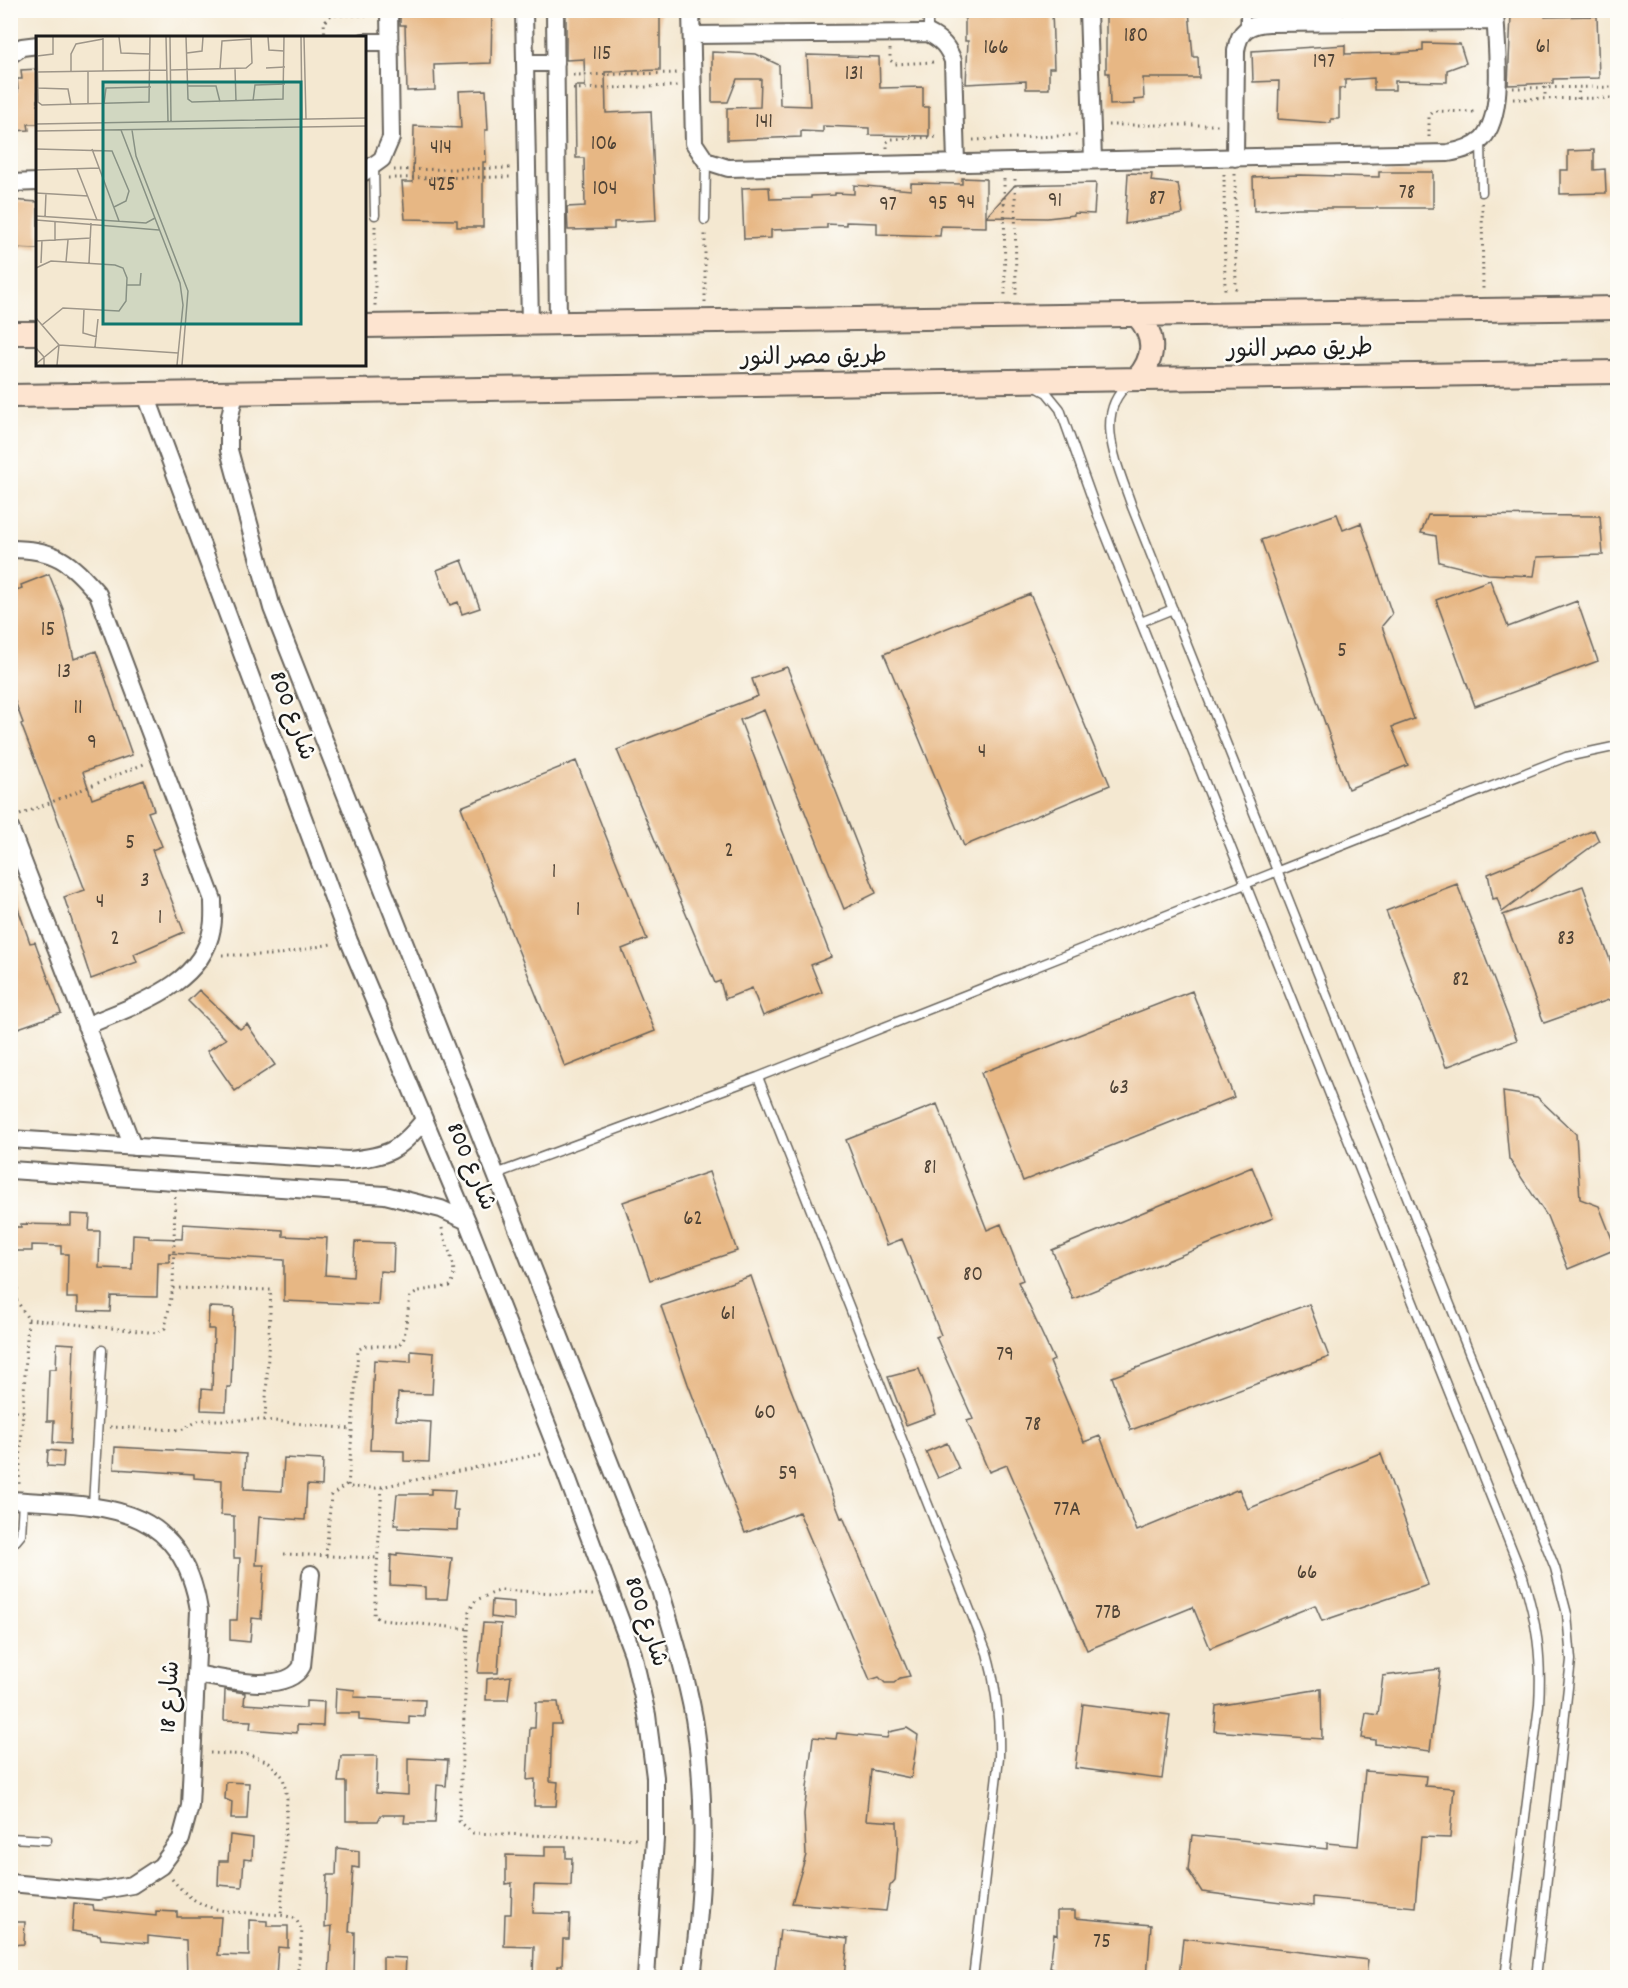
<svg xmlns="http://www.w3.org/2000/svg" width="1628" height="1988" font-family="Dekko,'Playpen Sans Arabic',sans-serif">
<rect width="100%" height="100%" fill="#fdfcf7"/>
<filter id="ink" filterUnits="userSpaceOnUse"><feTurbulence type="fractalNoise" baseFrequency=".0167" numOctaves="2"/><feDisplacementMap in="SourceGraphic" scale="12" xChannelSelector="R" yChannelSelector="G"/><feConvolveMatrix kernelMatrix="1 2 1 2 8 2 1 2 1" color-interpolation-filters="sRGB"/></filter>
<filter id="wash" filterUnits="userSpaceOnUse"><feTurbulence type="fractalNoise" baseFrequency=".008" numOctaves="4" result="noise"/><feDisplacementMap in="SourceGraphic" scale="24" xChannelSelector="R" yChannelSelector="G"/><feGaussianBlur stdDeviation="1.35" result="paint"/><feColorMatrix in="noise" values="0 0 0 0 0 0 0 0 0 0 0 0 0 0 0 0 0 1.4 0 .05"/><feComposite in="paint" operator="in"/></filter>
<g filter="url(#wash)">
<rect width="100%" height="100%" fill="#f4e8d1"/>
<g id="blocks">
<path fill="#e7b784" d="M400 10H492L491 63 434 65 435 90 407 91 405 25H400Z
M566 10H660V70L605 72 606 113 651 111 656 220 614 222V229L568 230 567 207 585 206 584 158H576L575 86H585L584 59 566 60Z
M965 10H1052L1054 68H1049V89H1026V81L966 84 968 41H965Z
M1147 10H1189L1193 57H1198L1199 78H1143L1144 99 1134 100 1135 104 1110 105 1109 73H1106V13Z
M1516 10H1545V17L1597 16 1599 78 1553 79V83L1508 85 1511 15H1516Z
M1423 43 1460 44 1466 63 1447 70V82L1395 81V90H1374V78L1345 80V88H1339V119H1331V123L1278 119 1279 81 1253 82 1252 51 1345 45V54L1399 53 1423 51Z
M712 52 756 54 779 65 780 105 810 106 807 55 879 57 880 88 923 87V107H929V136L869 135V128L823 126V132L801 131V137L727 140V108L760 107 761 79H737L728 102H712Z
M38 69V124H28L29 130 12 131 10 93 18 92 17 79H22L21 70Z
M486 90 488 130H485L486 162H483V227H457V220L405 219 402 182H413L414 126 461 128 459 91Z
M1594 150V170L1605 169 1606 193 1560 194V170H1568V151Z
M1379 172H1433V208H1297L1254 211 1253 177 1299 175 1379 177Z
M1128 173 1152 174 1151 181 1178 184 1183 214 1125 224Z
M962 178 986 179V217L1015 185 1096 183 1094 214 1074 213V215L1047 218 986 217V227L941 226 940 236 877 234V223L846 222V225L827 224V228L771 230V238L744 239 742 188 769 187 770 199 811 198V196L835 195V193L854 194V185L911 190V183L962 184Z
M10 200 38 202V249L10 248Z
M1337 514 1343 530 1361 523 1392 614 1382 626 1414 719 1392 727 1408 765 1348 789 1261 540Z
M1428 515 1600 516 1603 555 1537 557 1534 576 1488 574 1439 562 1436 536 1421 533Z
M462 560 480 608 462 614 458 602 450 605 437 570Z
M49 574 63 609 74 659 96 651 132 755 83 772 92 799 144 780 154 810 148 812 162 846 152 850 184 932 134 954 137 962 91 979 64 897 85 890 21 724 23 723 10 688V592L22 588 21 585Z
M1490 580 1508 627 1577 601 1598 661 1475 706 1436 600Z
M1030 594 1110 785 964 846 884 654Z
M787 667 876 893 844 909 764 710 740 720 831 957 811 965 822 992 763 1016 752 988 725 999 720 981 715 983 617 750 758 696 752 679Z
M576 761 647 939 622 949 655 1031 565 1067 461 807Z
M1594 830 1599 841 1502 912 1497 898 1493 899 1488 874Z
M1457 884 1517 1040 1446 1067 1386 911Z
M1583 886 1617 979V997L1544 1023 1503 915Z
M13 894 30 943 35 942 61 1013 10 1031V895Z
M199 990 240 1029 247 1024 275 1065 235 1091 207 1051 226 1039 188 1001Z
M1192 991 1234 1097 1023 1181 981 1073Z
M1503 1092 1537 1097 1576 1134 1580 1199 1599 1206 1616 1249 1568 1269 1547 1216 1509 1159Z
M937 1104 987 1230 1001 1224 1023 1280 1018 1282 1054 1360 1050 1362 1084 1442 1100 1436 1137 1531 1239 1489 1248 1509 1381 1454 1428 1585 1322 1621 1315 1605 1210 1648 1193 1607 1087 1650 1007 1465 989 1472 967 1421 973 1419 936 1337 941 1335 902 1239 887 1245 846 1140Z
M1252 1167 1273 1218 1073 1299 1052 1250Z
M709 1172 737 1251 650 1280 623 1202Z
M71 1214 90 1215 89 1231H100L99 1268 132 1269 133 1234 149 1235V1238L182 1239 183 1224 283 1230V1236L327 1238 325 1275 353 1277 355 1242 394 1243 393 1272 380 1271 378 1305 284 1301V1260L169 1253V1262H158L157 1297 111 1296 110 1312 78 1311V1298H67L68 1254H61V1246L32 1245V1251H10V1227H21V1224L71 1225Z
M751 1276 785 1374 841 1518 843 1517 910 1676 900 1678 894 1683H885L879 1677 870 1680 799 1512 745 1533 688 1384 661 1306Z
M1309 1304 1329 1357 1131 1430 1112 1377Z
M209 1307 234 1308 231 1387H227L226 1411 201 1410 202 1389 212 1390 214 1329H208Z
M57 1343 74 1344 70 1444 53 1443 54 1421H47L49 1369H56Z
M411 1351 434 1353 432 1394 398 1393 396 1420 431 1422 429 1462 404 1461V1451L370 1450 374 1360 411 1362Z
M919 1369 936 1414 906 1425 888 1377Z
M947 1443 959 1469 938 1478 926 1452Z
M115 1447 246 1454 244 1489 282 1491 284 1458 323 1460 322 1486 307 1485 305 1520 259 1517 256 1565H264L261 1619 252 1618 250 1642 230 1640V1620H237L240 1558H234V1516L221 1515 222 1480 194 1478V1474L114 1469Z
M48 1450 64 1452 63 1467 47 1466Z
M431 1489 455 1490 453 1510H458L457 1530 398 1528V1525H394L397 1494H431Z
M397 1553 452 1558 447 1599H425V1587L390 1585 391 1555 397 1556Z
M492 1600 514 1602V1620L491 1617Z
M483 1623 501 1624 498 1673H478Z
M1440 1669 1430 1751 1375 1744V1740L1362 1738 1366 1713 1378 1715 1383 1676Z
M511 1676 508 1700H486L487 1679Z
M336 1688 355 1690 354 1697 425 1700 424 1717 409 1716V1724L359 1720V1713H335Z
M1321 1689 1322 1739 1214 1731 1216 1706Z
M225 1690 245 1693 244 1704 306 1708V1701L324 1702 323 1726 297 1725V1733L250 1729 251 1721 224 1720Z
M536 1702H558L561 1724H552L550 1781 558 1782 556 1806H534L535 1779 527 1780 530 1728H535Z
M1083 1704 1170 1715 1162 1779 1075 1768Z
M907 1728 918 1735 911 1778 871 1770 866 1820 897 1822 898 1845 895 1880 890 1886 886 1911 792 1903 806 1855 804 1814 813 1737 836 1739 837 1733 887 1738 889 1732Z
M341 1756H377L376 1793 408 1795V1758L448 1760 446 1786 437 1785 435 1823H404L405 1815H381L378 1821H346V1782H338Z
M1365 1771 1426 1776 1425 1786 1454 1788 1450 1838 1421 1837 1415 1907 1313 1897V1906L1202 1892 1188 1870 1192 1835 1327 1849V1843L1358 1846Z
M226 1782 249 1783 247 1819H231L232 1802 225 1799Z
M230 1835 253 1838 252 1860 244 1859 242 1887 218 1885 219 1861H228Z
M545 1846H566V1858H572L571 1886 534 1885 533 1913 570 1914 569 1939H563L562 1966H558V1977H533L534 1947 504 1946 505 1914H511L512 1883 506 1884V1855L545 1856Z
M337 1848 359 1851V1868L353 1867 349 1932H355L354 1977H329L332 1926 325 1927 327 1875H336Z
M74 1903 93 1905 94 1910 156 1916V1911L177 1912V1917H221L218 1955 249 1956V1920L267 1921V1926H288V1948L278 1947 276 1977 187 1976 186 1940 148 1936V1943L101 1939 100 1935 72 1931Z
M1057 1911H1075V1918L1151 1925 1147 1977 1074 1976 1075 1971 1050 1968 1054 1934 1057 1935Z
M10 1922H25L24 1944 10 1945Z
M780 1930 848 1939 844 1977H774Z
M1183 1938 1368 1960 1366 1977H1179Z
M383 1957 406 1958 405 1977H383Z"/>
</g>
</g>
<g filter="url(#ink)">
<use href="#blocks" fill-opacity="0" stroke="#68635b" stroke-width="1.5"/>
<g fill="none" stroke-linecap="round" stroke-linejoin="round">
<g stroke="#68635b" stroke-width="11">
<path id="lane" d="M928 10V33
M1245 10V28
M1481 139 1482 192
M374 167 375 215
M705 220 706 161
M1129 384C1091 414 1120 470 1132 507L1555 1568 1567 1614 1571 1660 1536 1978
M1036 387 1047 393 1060 409 1099 518 1523 1577C1537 1623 1542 1656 1539 1705L1505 1978
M1141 622 1173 609
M758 1077 987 1653C997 1688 1000 1720 999 1757L973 1978
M496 1174 758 1077 1566 757 1618 746
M93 1505 102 1350
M10 1542 16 1541 21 1535 23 1501
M10 1838 47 1840"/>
</g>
<g stroke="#68635b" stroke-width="20">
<path id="street" d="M524 10 530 324
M555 10 558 323
M691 10 694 143 706 161 728 168 1448 153C1460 151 1472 148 1482 139 1506 114 1496 44 1495 10
M1088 10 1093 160
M692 35 928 33C942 40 948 47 953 61L956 163
M364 42H390
M10 55 22 47 38 45
M525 63H556
M1235 158 1236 51C1239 30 1249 24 1269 23L1495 21
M364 172 382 159 391 138 389 10
M10 183 38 182
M235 393 229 421V450L272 608 660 1590C673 1633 686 1675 694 1718 708 1804 703 1891 692 1978
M146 395 349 941 467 1221 557 1450 633 1654 647 1715 655 1777V1839L646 1978
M10 549C56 549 69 561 98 594L213 900C213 909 214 919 212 928 202 987 133 1005 86 1026
M10 828 133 1147
M10 1139 348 1160C388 1156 398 1152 424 1120
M10 1170 385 1195 441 1209 467 1221
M10 1500C100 1506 181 1500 199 1610L190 1806 181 1839 161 1866 132 1885 98 1891 10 1883
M196 1674C222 1679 287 1695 302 1666L311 1574"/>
</g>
<g stroke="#68635b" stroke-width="26">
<path id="secondary" d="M1137 315C1156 336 1156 357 1137 379
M364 326 1618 308
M10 333H38
M10 396 1618 372"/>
</g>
<path stroke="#68635b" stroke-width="3" stroke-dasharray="1.5 4.5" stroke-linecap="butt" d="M325 38 324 22 331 15H372
M890 49V60L895 64 934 62
M573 75 677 73
M1545 87V99
M1513 88 1618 87
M573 89 677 86
M1513 99 1618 98
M1578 99 1579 87
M1108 125H1219
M1429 137V116L1434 111 1477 112
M973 140 1077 135
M887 148V142L891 139 939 137
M394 170 510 168
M1224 174 1225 294
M1235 174 1236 294
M388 178 510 177
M1004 179 1005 299
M1015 179 1016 298
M1482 203 1483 289
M375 226V306
M705 302V231
M20 815 144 764
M222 955H276L331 944
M442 1228C445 1246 461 1270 450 1286L419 1291 410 1297 404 1338 399 1346H364L358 1350 348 1487 376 1488 541 1454
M10 1277 18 1278 16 1299 28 1319 19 1484
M173 1288 175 1197
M28 1319 157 1333 165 1328 173 1288 271 1290 265 1420
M10 1411 23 1412
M110 1427 181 1430 200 1420H265L351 1429
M382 1487 374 1616 381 1620 469 1629
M284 1554 377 1558
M326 1556 331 1496 347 1484
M593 1595 501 1590 476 1600 469 1611 459 1821 473 1833 639 1839
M210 1753 250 1755 269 1762 283 1777 287 1798 281 1915
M172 1879C201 1915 226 1911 269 1914 278 1915 287 1915 296 1919L302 1931 297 1978"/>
<use href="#lane" stroke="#fff" stroke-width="8"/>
<use href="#street" stroke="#fff" stroke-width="16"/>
<use href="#secondary" stroke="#fde4d0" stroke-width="22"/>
</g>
</g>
<g text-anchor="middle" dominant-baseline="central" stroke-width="5" stroke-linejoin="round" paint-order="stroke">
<g font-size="21" fill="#4f4336">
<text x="1136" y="37">180</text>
<text x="1543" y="48">61</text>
<text x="996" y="49">166</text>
<text x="602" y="55">115</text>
<text x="1324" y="63">197</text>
<text x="854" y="75">131</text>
<text x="764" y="123">141</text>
<text x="604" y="145">106</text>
<text x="441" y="149">414</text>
<text x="442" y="186">425</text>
<text x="605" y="190">104</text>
<text x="1407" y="194">78</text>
<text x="1157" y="200">87</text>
<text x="1055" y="202">91</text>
<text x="966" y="204">94</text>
<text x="938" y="205">95</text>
<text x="888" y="206">97</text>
<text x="48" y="631">15</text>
<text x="1342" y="652">5</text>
<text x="64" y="673">13</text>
<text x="78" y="709">11</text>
<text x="92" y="744">9</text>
<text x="982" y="753">4</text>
<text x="130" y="844">5</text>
<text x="729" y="852">2</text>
<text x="554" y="873">1</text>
<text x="145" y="882">3</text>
<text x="100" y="903">4</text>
<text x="578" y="911">1</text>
<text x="160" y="919">1</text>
<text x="115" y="940">2</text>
<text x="1566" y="940">83</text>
<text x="1461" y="981">82</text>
<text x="1119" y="1089">63</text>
<text x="930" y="1169">81</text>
<text x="693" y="1220">62</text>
<text x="973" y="1276">80</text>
<text x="728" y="1315">61</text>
<text x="1005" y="1356">79</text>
<text x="765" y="1414">60</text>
<text x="1033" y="1426">78</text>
<text x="788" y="1475">59</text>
<text x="1067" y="1511">77A</text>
<text x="1307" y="1574">66</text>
<text x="1108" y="1614">77B</text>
<text x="1102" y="1943">75</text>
</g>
<g font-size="24" fill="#1c1c1c" stroke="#fdfcf7">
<text transform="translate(1300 350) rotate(-1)">طريق مصر النور</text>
<text transform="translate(814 358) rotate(-1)">طريق مصر النور</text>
<text transform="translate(291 716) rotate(70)">شارع 800</text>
<text transform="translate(470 1167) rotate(67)">شارع 800</text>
<text transform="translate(645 1622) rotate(72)">شارع 800</text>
<text transform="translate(171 1697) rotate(-87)">شارع 18</text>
</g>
</g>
<g transform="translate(36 36)">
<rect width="330" height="330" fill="#f4e8d1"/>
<path fill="none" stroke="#9e9689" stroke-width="1.5" d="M1 1 2 66 6 69 113 66 114 1M83 1 85 17 114 18M130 1 132 85M134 1 135 85M150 1 152 63 156 66 247 63 248 1M232 1 233 14 248 15M265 1 266 83M268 1 270 83M67 2V35M151 17 166 15 167 1M1 20 17 18V1M230 32 249 31M184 33 186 5 215 3M199 33 200 65M135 34 210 32 216 27 215 1M1 36 131 34M35 36V18L40 8 67 3M151 50H180L184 66M1 52 32 53 35 69M217 65 219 49 249 48M52 68V35M68 68 70 52 115 51M0 88 330 82M85 94 144 247 147 269 141 329M96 94 100 120 152 255 146 329M0 95 330 90M0 113 76 115 93 155 90 165 78 171M56 113 83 185M41 133 61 184M0 134 63 132M0 157 52 160M0 180 110 187 119 182M9 181 10 157M0 184 123 194M0 205 55 202M19 205V185M30 226 32 204M5 227 6 204M53 227 55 187M0 232 15 225 79 229 87 232 91 242 90 265 83 275 27 272 6 289M91 249H104L105 237M48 273 47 297 61 301M0 282 23 309 21 329M59 311 62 283M0 312 8 321V329M0 328 23 309 142 317"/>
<path fill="#0f766e" fill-opacity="0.15" stroke="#0f766e" stroke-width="3" d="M67 46H265V288H67Z"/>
<rect width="330" height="330" fill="none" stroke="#1c1c1c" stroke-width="3"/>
</g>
<rect width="1628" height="1988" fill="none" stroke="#fdfcf7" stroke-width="36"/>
</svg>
